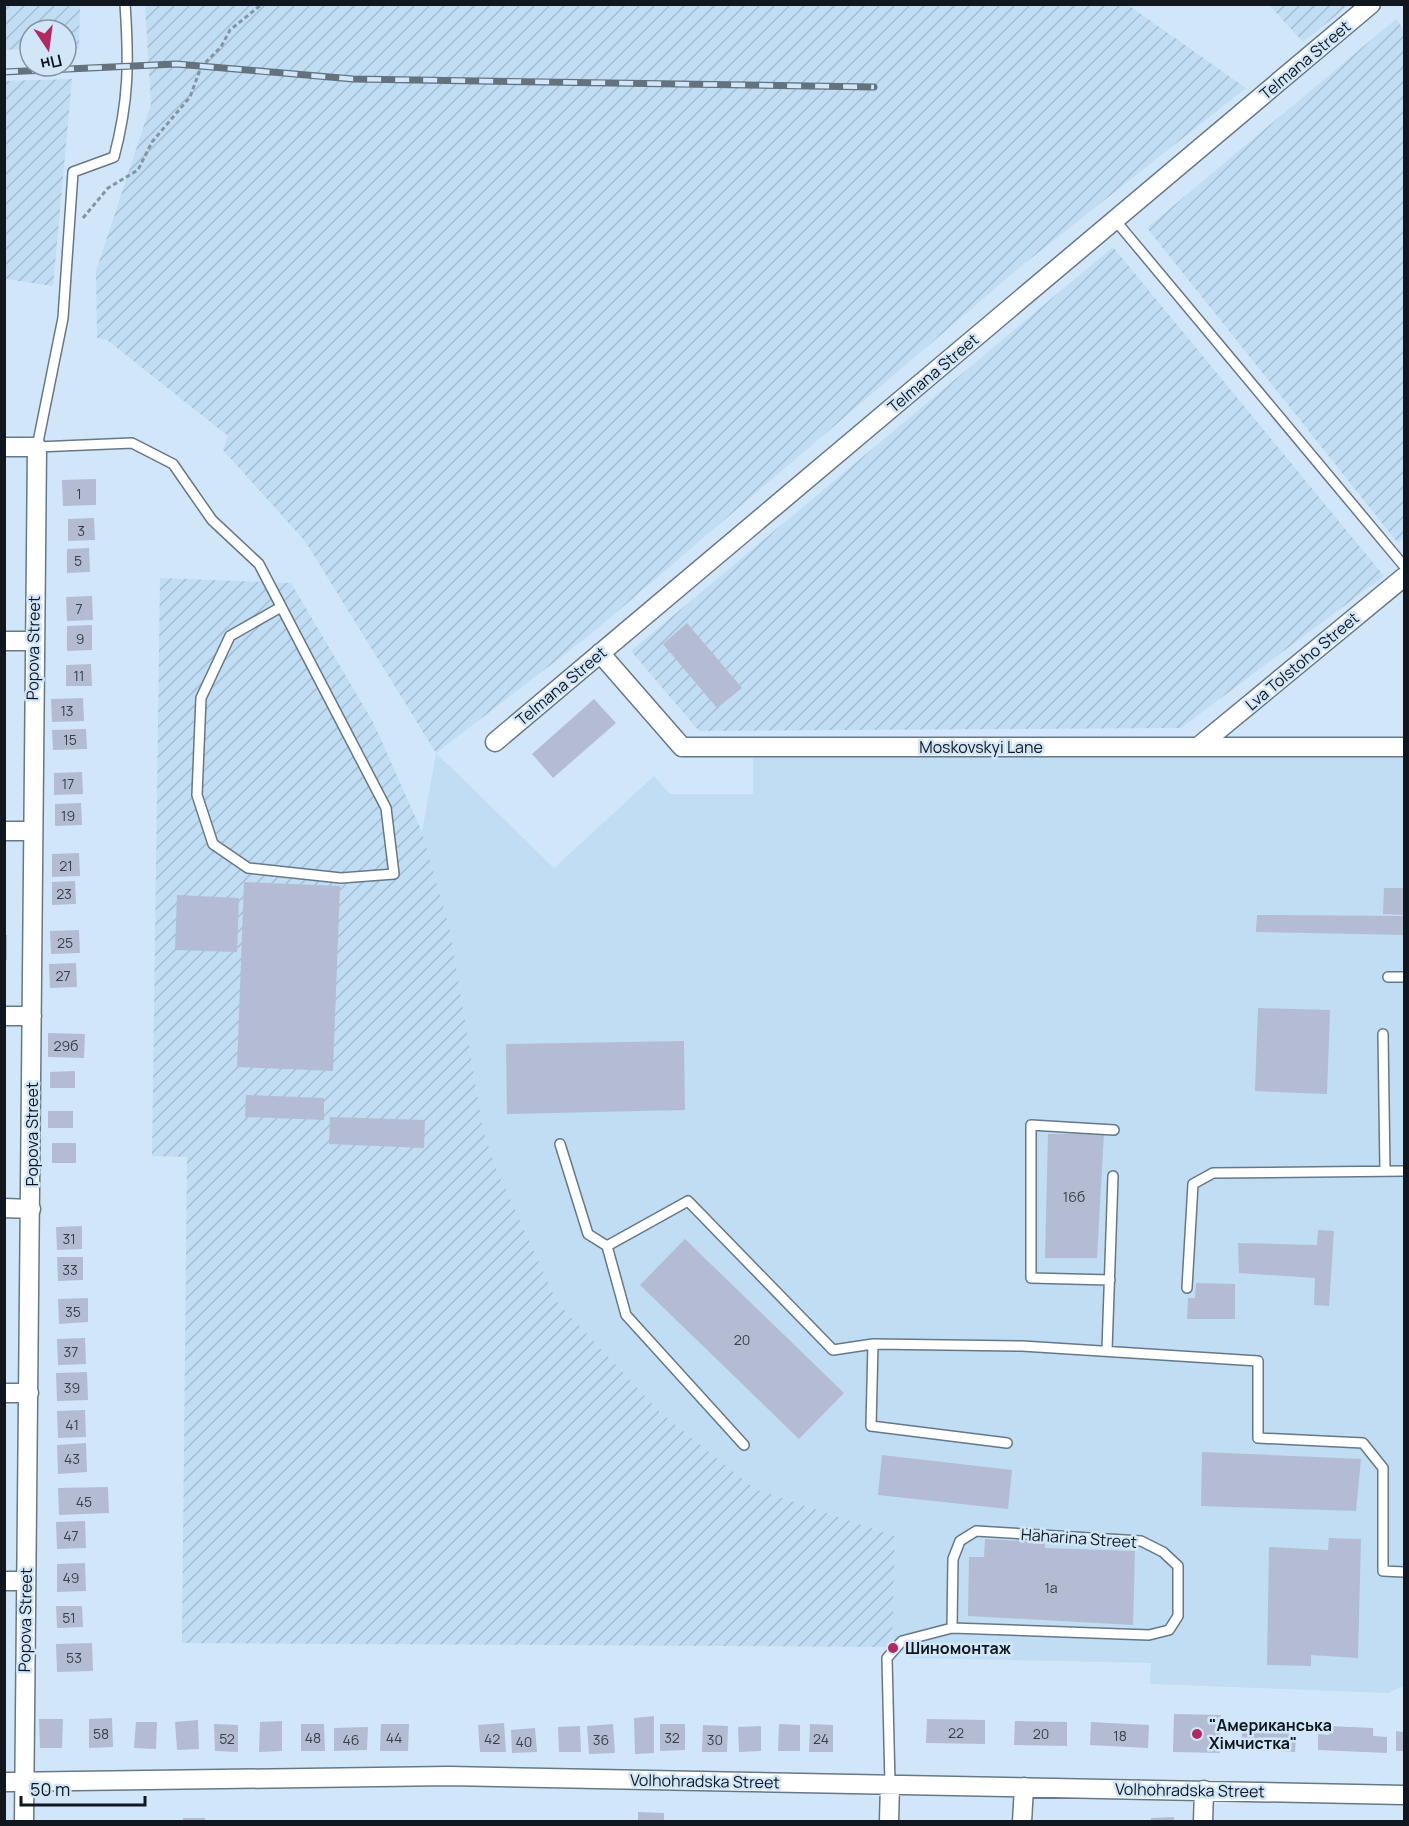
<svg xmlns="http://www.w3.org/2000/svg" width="1409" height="1826" font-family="Manrope,sans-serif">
<defs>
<pattern id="industrial-furrows" width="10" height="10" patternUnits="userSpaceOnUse" patternTransform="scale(1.5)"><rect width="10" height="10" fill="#c0ddf4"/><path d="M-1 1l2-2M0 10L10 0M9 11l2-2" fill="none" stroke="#a4bdd1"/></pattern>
</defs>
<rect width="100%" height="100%" fill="#d1e7f9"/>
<path fill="#c0ddf4" d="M753 752 1404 756V1686L1388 1693 1150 1684 1151 1663 911 1658 892 1647 895 1536 755 1489 661 1413 557 1302 495 1166 483 1130 450 930 422 832 436 753 554 868 654 776 670 794H753Z"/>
<path fill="url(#industrial-furrows)" d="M4 5H80L79 49H66V30H30V49L5 50Z
M145 5H1128L1246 88 1020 267 591 634 436 753 305 541 223 450 228 436 107 340 97 338 96 271 151 104Z
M1269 5H1349L1303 42Z
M1396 19 1404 30V538L1398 543 1147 228Z
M72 79 53 286 5 279V81Z
M1113 247 1384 576 1181 728 699 731 631 651Z
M160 578 291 583 373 722 422 832 450 930 483 1130 495 1166 557 1302 661 1413 755 1489 895 1536 892 1647 182 1643 187 1157 152 1156Z"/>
<path fill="#b3bcd3" d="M96 479V505L63 506 62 480Z
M94 518 95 540 68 541V519Z
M89 548 90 572 67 573V549Z
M92 596 93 620 67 621 66 597Z
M687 623 742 688 717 708 663 644Z
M92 625V650L67 651V626Z
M91 664 92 686H66V665Z
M83 698 84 721 52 722 51 699Z
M594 699 616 723 553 778 532 754Z
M86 729 87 749 53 750 52 730Z
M82 772 83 794 54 795V773Z
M81 803 82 825 55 826V804Z
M79 853 80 876 52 877V854Z
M75 881 76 904 52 905V882Z
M244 882 340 886 333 1071 237 1067Z
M1384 888H1404V915L1383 914Z
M177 895 239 898 237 952 175 950Z
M1257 915 1404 916V935L1256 932Z
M79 930 80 953 51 954 50 931Z
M4 935H7V960H4Z
M76 963 77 987 50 988 49 964Z
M1258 1008 1330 1010 1327 1094 1255 1091Z
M48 1033 85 1034 84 1058 48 1057Z
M684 1041 685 1110 507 1114 506 1044Z
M75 1071V1088H50V1072Z
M246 1095 324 1098V1120L245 1117Z
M48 1111H73V1128H48Z
M330 1117 425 1120 424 1148 329 1144Z
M1104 1133 1097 1258H1045L1048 1134Z
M52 1143H76V1163H52Z
M82 1226V1249L57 1250 56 1227Z
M1318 1230 1334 1231 1329 1306 1314 1305 1315 1278 1239 1273 1238 1243 1317 1245Z
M685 1239 844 1393 799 1439 640 1285Z
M57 1257H83V1280L58 1281Z
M1196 1283 1235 1284V1319H1187L1188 1298H1195Z
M88 1298V1322L59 1324 58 1299Z
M85 1338 86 1364 58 1365 57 1339Z
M87 1372 88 1400 57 1401 56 1373Z
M85 1410 86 1437 58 1438 57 1411Z
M86 1443 87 1472 58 1474 57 1445Z
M1202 1452 1361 1459 1356 1511 1201 1506Z
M882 1455 1012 1470 1008 1509 878 1495Z
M108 1487 109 1513 59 1515 58 1488Z
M85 1521 86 1548 57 1549 56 1522Z
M1329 1538 1361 1539 1358 1658 1311 1655V1666L1267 1665 1269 1547 1328 1550Z
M985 1539 1045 1542V1548L1135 1551 1133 1625 968 1616 969 1557H984Z
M85 1563 86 1591 57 1592V1564Z
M56 1606H82L83 1627 57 1628Z
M92 1643 93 1671 57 1672 56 1644Z
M1174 1714 1221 1715 1220 1753 1173 1752Z
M654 1716V1753L635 1754 634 1718Z
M112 1718 113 1747 89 1748V1719Z
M39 1719H63L62 1748H40Z
M927 1719 985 1720V1744L926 1743Z
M198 1720 199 1749 177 1750 175 1722Z
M282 1721V1751L259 1752 260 1722Z
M1015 1721 1067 1722V1746L1014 1745Z
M136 1722H157L156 1749 134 1748Z
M1091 1722 1149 1725 1148 1748 1090 1745Z
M504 1723 506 1752H480L478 1725Z
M214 1724 238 1725V1752L215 1751Z
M301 1724H324L325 1751H301Z
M381 1724H409L408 1751H380Z
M613 1724 615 1753 589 1754 587 1726Z
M660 1724H685V1750L660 1751Z
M779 1724 800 1725V1751H778Z
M810 1724 833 1725V1752H809Z
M703 1725 728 1726 727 1752H702Z
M1249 1725 1289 1727V1735L1296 1736 1295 1752 1241 1749 1242 1733H1249Z
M580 1726 581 1752H559L558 1727Z
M761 1726V1751L739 1752 738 1727Z
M1329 1726 1373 1728V1736L1387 1737V1753L1318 1750V1734L1329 1735Z
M368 1727 367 1750 334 1751V1728Z
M535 1728 537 1752 512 1753 511 1730Z
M1396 1731 1404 1732V1751H1396Z
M638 1812 664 1813V1822H638Z
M1174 1817V1822H1151V1818Z
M183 1818H205V1822H183Z"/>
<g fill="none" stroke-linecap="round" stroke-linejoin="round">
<g stroke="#657888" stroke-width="12">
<path id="service" d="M125 4C129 61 129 101 114 157L73 172 63 318 37 447 132 443 173 464 212 520 259 564 386 808 394 874 341 878 248 868 213 844 197 795 201 698 230 636 281 607
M1115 220 1404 566
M1388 977H1404
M1383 1034 1385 1171
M560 1144 588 1234 607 1246 688 1201 833 1350 873 1344
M607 1246 626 1315 744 1445
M1110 1280 1031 1278V1125L1114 1130
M1187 1288 1193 1184 1213 1173 1404 1171
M1107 1350 1113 1176
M1007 1443 871 1426 873 1344 1022 1346 1258 1361V1438L1363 1443 1383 1468V1571L1404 1572
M890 1784 887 1658 902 1641 952 1628 953 1559 960 1541 976 1531 1141 1541 1163 1552 1178 1566V1616L1169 1630 1149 1635 952 1628"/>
</g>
<g stroke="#657888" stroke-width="21">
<path id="minor" d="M4 447H37L24 1822
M4 641H33
M600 653 682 747H1404
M495 742 1371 4
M1199 746 1404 577
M4 831H32
M4 1016H32
M4 1208 31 1209
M4 1393H29
M4 1581H25
M4 1782 449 1776 1404 1795
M889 1822 890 1784
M1022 1822 1024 1787
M1203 1822 1204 1790"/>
</g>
<path stroke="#8494a2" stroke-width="3" stroke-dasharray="4.5 3" stroke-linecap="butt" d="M83 218 108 188 138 170 152 142 190 97 201 67 221 47 230 30 262 4"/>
<use href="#service" stroke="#fff" stroke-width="9"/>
<use href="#minor" stroke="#fff" stroke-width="18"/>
<g stroke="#64727e" stroke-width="7">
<path id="rail" d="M4 72 176 64 353 79 874 87"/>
</g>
<use href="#rail" stroke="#d1e7f9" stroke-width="4.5" stroke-dasharray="14" stroke-linecap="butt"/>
</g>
<g fill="#b42861" stroke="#d1e7f9" stroke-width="2">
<circle cx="893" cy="1648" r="6"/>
<circle cx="1197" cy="1734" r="6"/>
</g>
<g text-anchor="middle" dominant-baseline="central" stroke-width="5" stroke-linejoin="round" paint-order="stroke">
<g font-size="14" fill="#39404b">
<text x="79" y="493">1</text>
<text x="81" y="530">3</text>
<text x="78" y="560">5</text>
<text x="79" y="608">7</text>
<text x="80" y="638">9</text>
<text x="79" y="675">11</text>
<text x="67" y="710">13</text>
<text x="70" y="739">15</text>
<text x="68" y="783">17</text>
<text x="68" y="815">19</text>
<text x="66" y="865">21</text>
<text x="64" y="893">23</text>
<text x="65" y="942">25</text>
<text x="63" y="975">27</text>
<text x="66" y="1045">29б</text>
<text x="1074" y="1196">16б</text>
<text x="69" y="1238">31</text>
<text x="70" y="1269">33</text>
<text x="73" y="1311">35</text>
<text x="742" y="1339">20</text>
<text x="71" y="1351">37</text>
<text x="72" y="1387">39</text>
<text x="72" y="1424">41</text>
<text x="72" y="1458">43</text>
<text x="84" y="1501">45</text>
<text x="71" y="1535">47</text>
<text x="71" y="1577">49</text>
<text x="1051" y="1587">1а</text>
<text x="69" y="1617">51</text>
<text x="74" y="1657">53</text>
<text x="956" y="1732">22</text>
<text x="101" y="1733">58</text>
<text x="1041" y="1733">20</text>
<text x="1120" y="1735">18</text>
<text x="313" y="1737">48</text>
<text x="394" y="1737">44</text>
<text x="672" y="1737">32</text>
<text x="227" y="1738">52</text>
<text x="492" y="1738">42</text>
<text x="821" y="1738">24</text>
<text x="351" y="1739">46</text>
<text x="601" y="1739">36</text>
<text x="715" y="1739">30</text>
<text x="524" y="1741">40</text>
</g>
<g font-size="16" fill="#10171e" stroke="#d1e7f9">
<text transform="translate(1305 60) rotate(-40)">Telmana Street</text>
<text transform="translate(933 373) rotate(-40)">Telmana Street</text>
<text transform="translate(33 648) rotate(-89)">Popova Street</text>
<text transform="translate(1302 661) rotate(-40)">Lva Tolstoho Street</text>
<text transform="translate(561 686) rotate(-40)">Telmana Street</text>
<text x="981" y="747">Moskovskyi Lane</text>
<text transform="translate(32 1134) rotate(-90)">Popova Street</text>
<text transform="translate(1079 1538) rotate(4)">Haharina Street</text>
<text transform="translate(25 1620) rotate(-89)">Popova Street</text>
<text transform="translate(705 1781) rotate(1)">Volhohradska Street</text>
<text transform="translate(1190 1790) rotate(1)">Volhohradska Street</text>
</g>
<g font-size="16" font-weight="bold" fill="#10171e" stroke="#d1e7f9" text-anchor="start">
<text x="905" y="1648">Шиномонтаж</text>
<text x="1209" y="1725">"Американська<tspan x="1209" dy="18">Хімчистка"</tspan></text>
</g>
</g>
<rect width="1409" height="1826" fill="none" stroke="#10171e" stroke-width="12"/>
<g transform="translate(48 48) rotate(167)"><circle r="28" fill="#d1e7f9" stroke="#8494a1" stroke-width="1.5"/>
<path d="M0-4.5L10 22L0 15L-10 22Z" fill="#b42861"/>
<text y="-9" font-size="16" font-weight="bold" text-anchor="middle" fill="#10171e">Пн</text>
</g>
<path d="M21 1796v9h124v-9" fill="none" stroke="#10171e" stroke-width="3"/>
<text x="30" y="1796" font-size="18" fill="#10171e" stroke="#d1e7f9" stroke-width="4.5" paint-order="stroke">50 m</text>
</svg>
